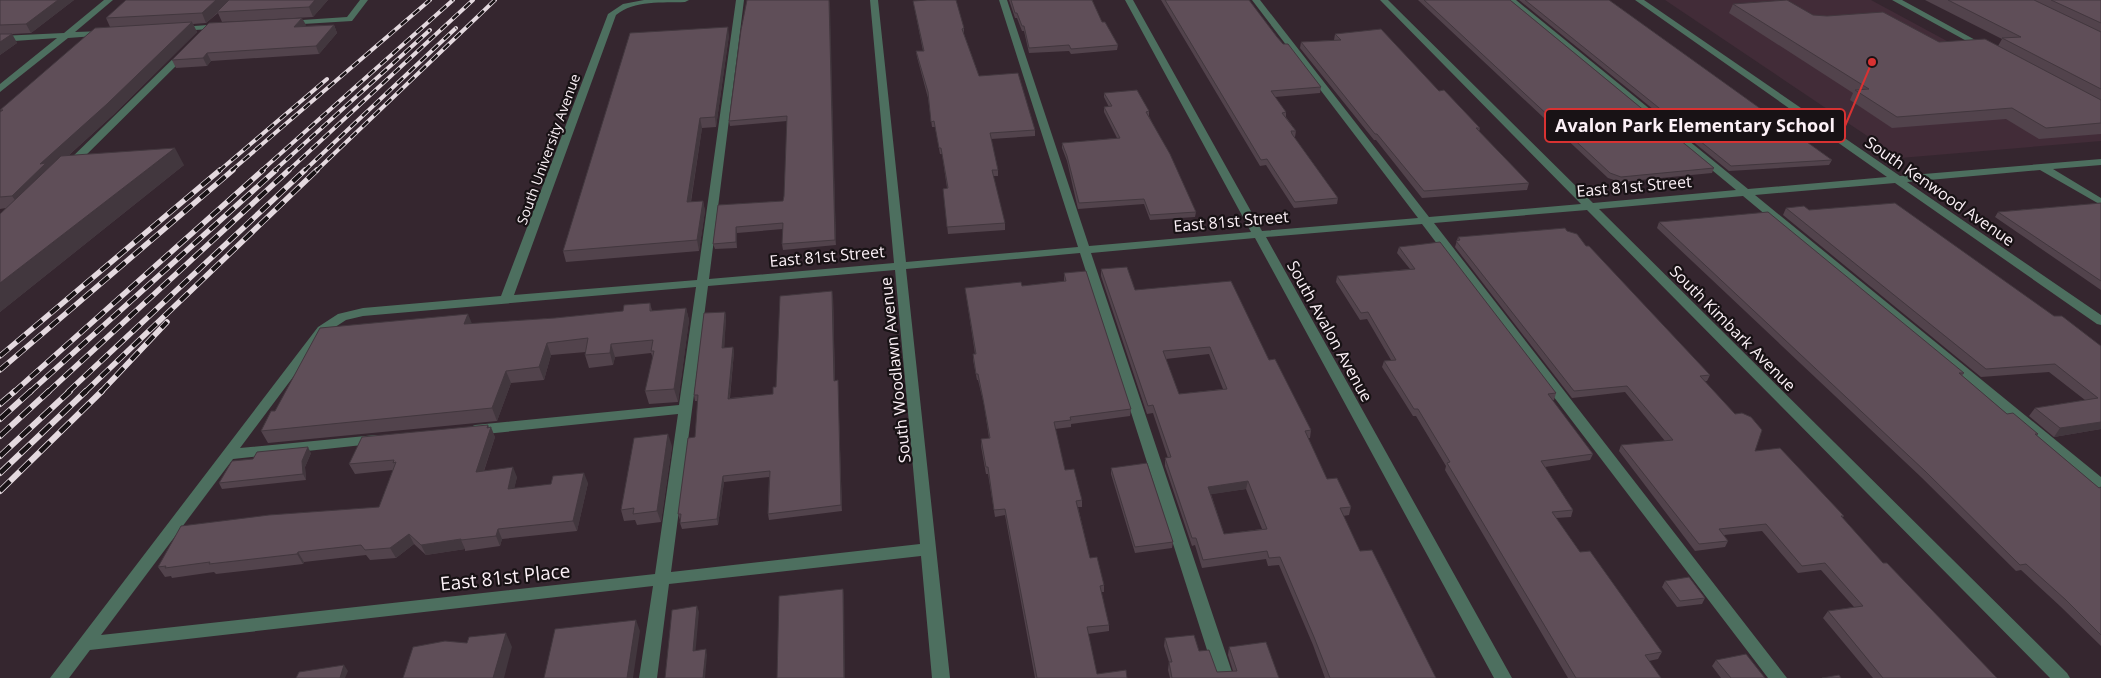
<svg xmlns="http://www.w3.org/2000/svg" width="2101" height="678" font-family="'Open Sans',sans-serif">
<rect width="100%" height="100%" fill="#35262f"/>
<path fill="#422c38" d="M1665 0H1871L2101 124V141L1900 158Z"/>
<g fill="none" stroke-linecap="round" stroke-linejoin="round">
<path fill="#4d6f5f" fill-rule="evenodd" d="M104 0H113L75 32 105 31H108V35L68 38 0 92V84L57 38 0 42V36L64 33Z
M360 0H368L352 21 287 25 283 23 287 21 347 17Z
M644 0H689L685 2C663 3 634 0 616 15L514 295 697 280 736 0H744L709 279 894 263 870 0H878L906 262 1078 247 999 0H1007L1089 246 1251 232 1125 0H1133L1262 231 1418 218 1252 0H1260L1429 217 1581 204 1380 0H1388L1593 203 1736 190 1507 0H1516L1748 189 1887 177 1635 0H1644L1900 176 2101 159V165L2053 169 2101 198V205L2040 170 1907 182 2101 315V325L2097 324 1895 183 1755 195 2101 477V490L2096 489 1743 196 1599 209 2067 673 2070 678H2050L1587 210 1434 223 1787 678H1768L1422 224 1266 237 1512 678H1494L1255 238 1091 253 1234 678H1216L1080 253 906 269 950 678H932L921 556 669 584 657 678H639L653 586 90 650 69 678H50L318 327 338 314 363 308 501 296 608 14 623 4ZM895 270 920 544 671 572 708 286ZM696 287 679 405 475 425 470 427 468 430 470 433 475 435 678 414 655 574 101 635 233 459 381 443 383 440 381 437 376 435 240 448 326 333 346 320 363 316Z
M1892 0H1902L1990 48 1983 50Z
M222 24H225V28L180 31 176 29 180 27Z
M185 49 189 52 188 54 73 168H65V164L182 50Z"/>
<g stroke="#e4d9df" stroke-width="4">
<path id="rail-far2" d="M219 171 327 79
M231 171 430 0
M261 171 453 0
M274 171 430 30
M288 171 473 0
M304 171 456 28
M316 171 495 0"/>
</g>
<g stroke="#e4d9df" stroke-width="5.5">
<path id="rail-far1" d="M0 356 220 170
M0 370 233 170
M14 392 263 170
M30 392 276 170
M48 392 289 170
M68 392 305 170
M85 392 317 170
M101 392 167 322"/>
</g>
<g stroke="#e4d9df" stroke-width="6">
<path id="rail" d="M0 404 15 391
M0 419 31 391
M0 436 49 391
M0 456 70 391
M0 473 86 391
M0 491 102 391"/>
</g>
<use href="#rail-far2" stroke="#181215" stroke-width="2.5" stroke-dasharray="8" stroke-linecap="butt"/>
<use href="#rail-far1" stroke="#181215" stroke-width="4" stroke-dasharray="11" stroke-linecap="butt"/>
<use href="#rail" stroke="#181215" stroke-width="4.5" stroke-dasharray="14" stroke-linecap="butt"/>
</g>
<path fill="#52434c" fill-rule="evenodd" d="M0 0H74L31 33 12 34 17 43 0 55Z
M126 0H328L313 17 222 22 218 13 206 23 193 24 197 32 113 115 68 156 184 165 0 312V214L6 208 0 209V112L1 111 0 110 110 27 106 18Z
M829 0 836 245 783 250 782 244 783 229 737 233V248L715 249 713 244 718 205 783 201 784 196 787 121 730 126 729 121Z
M1009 0H1092L1102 22 1118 45 1117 50 1071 54 1069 51 1029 53 1024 31H1022L1017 18H1015Z
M1161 0H1249L1277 37 1321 87 1320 93 1275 97 1286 112V117L1296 131 1295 137H1294L1338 198 1337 204 1294 208 1266 165 1260 166Z
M1418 0H1510L1714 168 1712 173 1620 182 1608 178Z
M1519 0H1609L1832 160 1829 165 1729 171Z
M1925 0H2101V134L2039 139 2006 119 1892 128 1850 100 1853 93 1729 13 1733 4 1813 15 1939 42 1998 46 2002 39Z
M913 1 964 28V34L979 76 1035 130V136L991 139 998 170V176H993L1005 223V230L948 234 943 189 947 188 942 154H940L935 127H932L928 98 917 57 916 51H923Z
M306 25 305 26 334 25 337 33 319 54 211 61 207 66 176 68 172 60Z
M1335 34 1439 91 1480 128 1479 132 1529 183 1527 190 1422 198 1376 140H1374L1300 48 1301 42 1335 40H1334Z
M729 35 716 127 702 128 691 202 703 201 705 211 699 251 566 262 563 251Z
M1104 93 1149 111V116L1196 212 1195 217 1150 220 1144 204 1078 209 1067 161 1062 148V143L1117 138 1104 112V107H1109L1104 97Z
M2101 203V290L1995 217 1998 212Z
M1786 208 1809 210 2054 316 2101 346V429L2054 437 2029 416 2035 408 2085 400 2049 372 1981 377 1783 215Z
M1659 222 1964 373 1962 376 2007 414 2038 434 2037 436 2099 488 2101 487V646L2060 606 2021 570 2016 571 1921 477 1657 228Z
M1567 231 1586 246 1710 375 1707 381H1705L1755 451 1844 516 1842 518 1883 563 1997 678H1873L1823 618 1828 611 1854 607 1821 570 1798 573 1762 531 1724 535 1728 541 1725 547 1695 551 1619 451 1621 445 1665 441 1625 392 1572 398 1455 247 1458 237Z
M1399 247 1556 393 1554 400H1552L1593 454 1590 460 1545 467 1573 510 1571 517 1556 518 1580 552 1662 652 1658 659 1649 661 1661 678H1568L1445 470 1446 466 1416 416H1413L1382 367 1384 361 1391 360 1367 319 1360 320 1336 282 1337 276 1410 269 1397 253Z
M1101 269 1135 290 1269 360 1311 430 1310 438H1308L1327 479 1351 507 1349 515 1343 516 1360 551 1436 678H1325L1313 645 1279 565 1268 566 1266 559 1202 568 1195 545 1192 546 1165 466V458H1168L1153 413 1147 414 1101 276ZM1209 354 1223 389 1179 394 1166 359ZM1246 489 1262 529 1224 534 1211 494Z
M1064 273 1131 409 1130 416 1071 424V427L1055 429 1065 470 1082 500V507H1078L1090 558 1104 585V592H1101L1109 625V631L1088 634 1097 674 1127 678H1035L1005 515 995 517 988 474H986L981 446V439L989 438 984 405 978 380H977L973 360V354H975L965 288 1022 286 1064 281Z
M833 296 835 381 838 386 842 511 769 520 768 514 769 477 724 482 718 525 682 529 680 523V520L678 514 695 437 698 401H695L694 395 725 312 726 317 724 348 733 347 734 352 730 398 773 394 776 387Z
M650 303 652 311 686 308 689 320 678 402 649 404 645 391 653 358 651 353 615 357 613 365 589 368 585 355 586 352 551 355 544 380 511 383 497 421 268 443 261 431 275 411 472 324 555 318 623 311Z
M489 427 495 437 484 471 517 477 514 488 588 483 577 531 502 539 500 546 465 551V549L426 555 414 544 396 558 370 560 366 555 304 562 303 564 216 574 214 572 172 578 171 576 165 577 158 567 379 507 393 470 355 474 349 464Z
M672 446 661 522 637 525 635 520 624 521 621 510Z
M311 453 305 467 306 480 222 489 219 483 253 459Z
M1111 468 1173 542 1172 548 1135 553 1111 474Z
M1665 581 1705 598 1702 604 1677 607 1662 587Z
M1165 638 1199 651 1217 672 1233 671 1228 655 1229 647 1279 678H1170L1168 670 1169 662 1164 646Z
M1716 660 1765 678H1721L1712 666Z"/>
<path fill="#42373e" d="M58 0H74L31 33 26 24Z
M216 0H231L206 23 202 13Z
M315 0H328L313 17 309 7Z
M829 0 830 3 836 245 835 240Z
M302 18 306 25 298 34 294 27Z
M192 22 197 32 113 115 51 171 20 207 12 196 40 164Z
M334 25 337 33 319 54 316 46Z
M728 27 729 35 716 127 715 117Z
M12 34 17 43 0 55V42Z
M207 53 211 61 207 66 203 58Z
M700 118 702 128 689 212 687 202Z
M175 148 184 165 0 312V283Z
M703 201 705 211 699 251 697 240Z
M736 227 737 233V248L736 242Z
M832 291 833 296 835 386 834 381Z
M686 308 689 320 678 402 674 389Z
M725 312 726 317 724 354 722 348Z
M468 314 473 326 464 324Z
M547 343 551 355 544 380 539 367Z
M611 344 615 357 613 365 610 353Z
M733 347 734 352 729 404 728 399Z
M506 371 511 383 497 421 492 408Z
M838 380V386L842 511 841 505Z
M2101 422V429L2054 437 2060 428Z
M488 425 490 430 491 427 495 437 480 482 476 472Z
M668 434 672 446 661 522 657 511Z
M308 447 311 453 305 467 306 480 303 474 302 461Z
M513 467 517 477 512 499 508 489Z
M584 473 588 483 577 531 573 521Z
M723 476 724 482 718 525 717 519Z
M1248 481 1246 489 1207 495 1208 487Z
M498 529 502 539 500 546 496 536Z
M409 534 414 544 396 558 390 548Z
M461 539V540L465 549 426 555 421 545Z
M298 552 304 562 303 564 297 554Z
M843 589 844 595 845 678H844Z
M697 606 699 612 695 657 693 651Z
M636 620 640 631 633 678H627Z
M506 633 512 647 504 678H493Z
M706 649 707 655 705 678H703Z
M344 665 348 671 345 678H340Z"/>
<path fill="#5f4e58" stroke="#42373e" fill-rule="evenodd" d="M0 0H58L26 24 0 25Z
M126 0H216L202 13 106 18Z
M229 0H315L309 7 217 12Z
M747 0H829L835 240 782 244 783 223 736 227V242L713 244 718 205 783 201 784 196 787 116 729 121 741 30Z
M927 0H956L964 28 962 29 979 76 1018 73 1035 130 990 133 998 170H992L1005 223 947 227 943 189 948 188 941 148H939L934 121 931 122 928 92 916 51H924L913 1Z
M1011 0H1092L1102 22H1105L1118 45 1071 49 1069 45 1029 48 1024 26H1022L1017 13H1015Z
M1165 0H1249L1277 37 1283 44H1288L1321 87 1271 91 1286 112 1282 113 1296 131H1291L1292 134 1338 198 1295 202 1267 159 1261 160Z
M1424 0H1510L1714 168 1621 177 1610 173Z
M1525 0H1609L1832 160 1731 166Z
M1787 0 1813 15 1827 16 1883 12 1939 42 1985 39 2101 100V123L2046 128 2012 108 1897 117 1855 90 1869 89 1733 4Z
M1948 0H2034L2101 32V89L2002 38 2021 37Z
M2051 0H2101V23Z
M302 18 294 27 334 25 316 46 207 53 203 58 172 60 209 23Z
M192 22 107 104 40 164 46 163 12 196 0 197V112L3 110H0L95 28Z
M728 27 715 117 700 118 687 202 703 201 697 240 563 251 630 33Z
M1381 29 1439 91 1444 90 1480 128H1476L1529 183 1424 191 1377 134H1375L1301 42 1341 40 1335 34Z
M0 34H12L0 42Z
M1137 90 1149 111 1146 112 1170 154 1196 212 1150 215 1144 199 1079 203 1067 156 1062 143 1120 138 1104 107 1112 106 1104 93Z
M175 148 0 283V214L61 156Z
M1895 203 2054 316H2062L2101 346V422L2060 428 2035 408 2098 398 2055 364 1986 369 1786 208 1804 206 1809 210Z
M2101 203V281L1998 212Z
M1768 212 1964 373H1959L2007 414 2013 413 2038 434H2035L2099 488 2101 487V635L2066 600 2026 564 2020 565 1925 471 1659 222Z
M1565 228 1567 231 1577 234 1586 246H1589L1710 375 1700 376 1735 414 1742 413 1751 417 1762 430 1755 451 1780 448 1844 516H1841L1883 563H1887L1997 678H1883L1828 611 1863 606 1825 563 1802 566 1766 524 1719 529 1728 541 1699 544 1621 445 1673 440 1627 386 1574 391 1456 241 1460 240 1458 237Z
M1440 242 1556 393 1548 394 1593 454 1541 461 1573 510 1552 512 1580 552 1590 551 1662 652 1645 655 1661 678H1576L1447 463 1450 462 1418 409H1414L1384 361 1396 360 1368 312 1361 313 1337 276 1415 269 1399 247Z
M1127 267 1135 290 1231 281 1269 360 1275 359 1311 430 1305 431 1327 479 1337 478 1351 507 1340 508 1360 551 1372 550 1436 678H1330L1314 637 1280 557 1269 558 1267 551 1203 560 1196 538H1192L1165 458 1171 457 1153 405 1148 406 1101 269ZM1210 347 1227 389 1179 394 1163 351ZM1248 481 1267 529 1224 534 1208 487Z
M1086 271 1131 409 1070 417 1071 420 1054 422 1065 470 1074 469 1082 500 1076 501 1090 558 1097 557 1104 585 1100 586 1109 625 1087 627 1097 674 1126 670 1127 678H1037L1005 509 994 510 988 467H986L981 439 990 438 983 399 978 374H976L973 354H976L965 288 1021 282 1022 286 1066 281 1064 273Z
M832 291 834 381 838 380 841 505 768 514 770 471 723 476 717 519 680 523 681 514H678L688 438 695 437 698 395H694L704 313 725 312 722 348 733 347 728 399 773 394V387H776L780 296Z
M650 303V311L686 308 674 389 645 391 654 351H651L653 340 611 344 610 353 585 355 588 338 547 343 539 367 506 371 492 408 261 431 271 411H275L320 328 468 314 464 324 555 318 623 311 624 305Z
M488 425 487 428 491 427 476 472 513 467 508 489 551 484 553 476 584 473 573 521 498 529 496 536 461 540V539L421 545 409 534 390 548 365 550 361 545 298 552 297 554 209 564 210 562 165 568 166 566 158 567 181 526 269 515 379 507 396 462 393 463 394 460 349 464 362 437Z
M668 434 657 511 633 514 634 508 621 510 634 438Z
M308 447 302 461 303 474 219 483 232 461 253 459 257 452Z
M1147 463 1173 542 1135 547 1111 468Z
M1689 577 1705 598 1680 601 1665 581Z
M843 589 844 678H777L779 596Z
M697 606 693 651 706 649 703 678H665L672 610Z
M636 620 627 678H544L555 629Z
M506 633 493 678H403L413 647 445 641 467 643 469 637Z
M1194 635 1199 651 1209 650 1217 672 1237 671 1229 647 1266 642 1279 678H1172L1169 662H1172L1165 638Z
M1746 654 1765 678H1731L1716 660Z
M344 665 340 678H296L299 672Z
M1839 675 1841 678H1822Z"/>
<g text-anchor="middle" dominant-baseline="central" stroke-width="4.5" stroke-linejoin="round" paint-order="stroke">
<g font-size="14" fill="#fcf1f7" stroke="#181215">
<text transform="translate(548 149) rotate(-70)">South University Avenue</text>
</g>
<g font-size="16" fill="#fcf1f7" stroke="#181215">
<text transform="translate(1634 186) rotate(-5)">East 81st Street</text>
<text transform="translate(1940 191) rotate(35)">South Kenwood Avenue</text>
<text transform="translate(1231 221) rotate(-5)">East 81st Street</text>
<text transform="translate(827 256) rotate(-5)">East 81st Street</text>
<text transform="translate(1733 328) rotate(45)">South Kimbark Avenue</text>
<text transform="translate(1330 331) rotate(61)">South Avalon Avenue</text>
<text transform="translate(895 370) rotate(-96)">South Woodlawn Avenue</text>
</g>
<g font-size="19" fill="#fcf1f7" stroke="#181215">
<text transform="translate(505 577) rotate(-6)">East 81st Place</text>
</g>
</g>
<path fill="none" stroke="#d83232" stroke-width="2" d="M1872 62L1845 126"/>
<circle fill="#d83232" stroke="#181215" stroke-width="2" cx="1872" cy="62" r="5"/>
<rect fill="#181215" stroke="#d83232" stroke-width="2" x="1545" y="109" width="300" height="33" rx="5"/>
<g font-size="18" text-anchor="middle" font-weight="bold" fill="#fcf1f7">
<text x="1695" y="132">Avalon Park Elementary School</text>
</g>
</svg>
